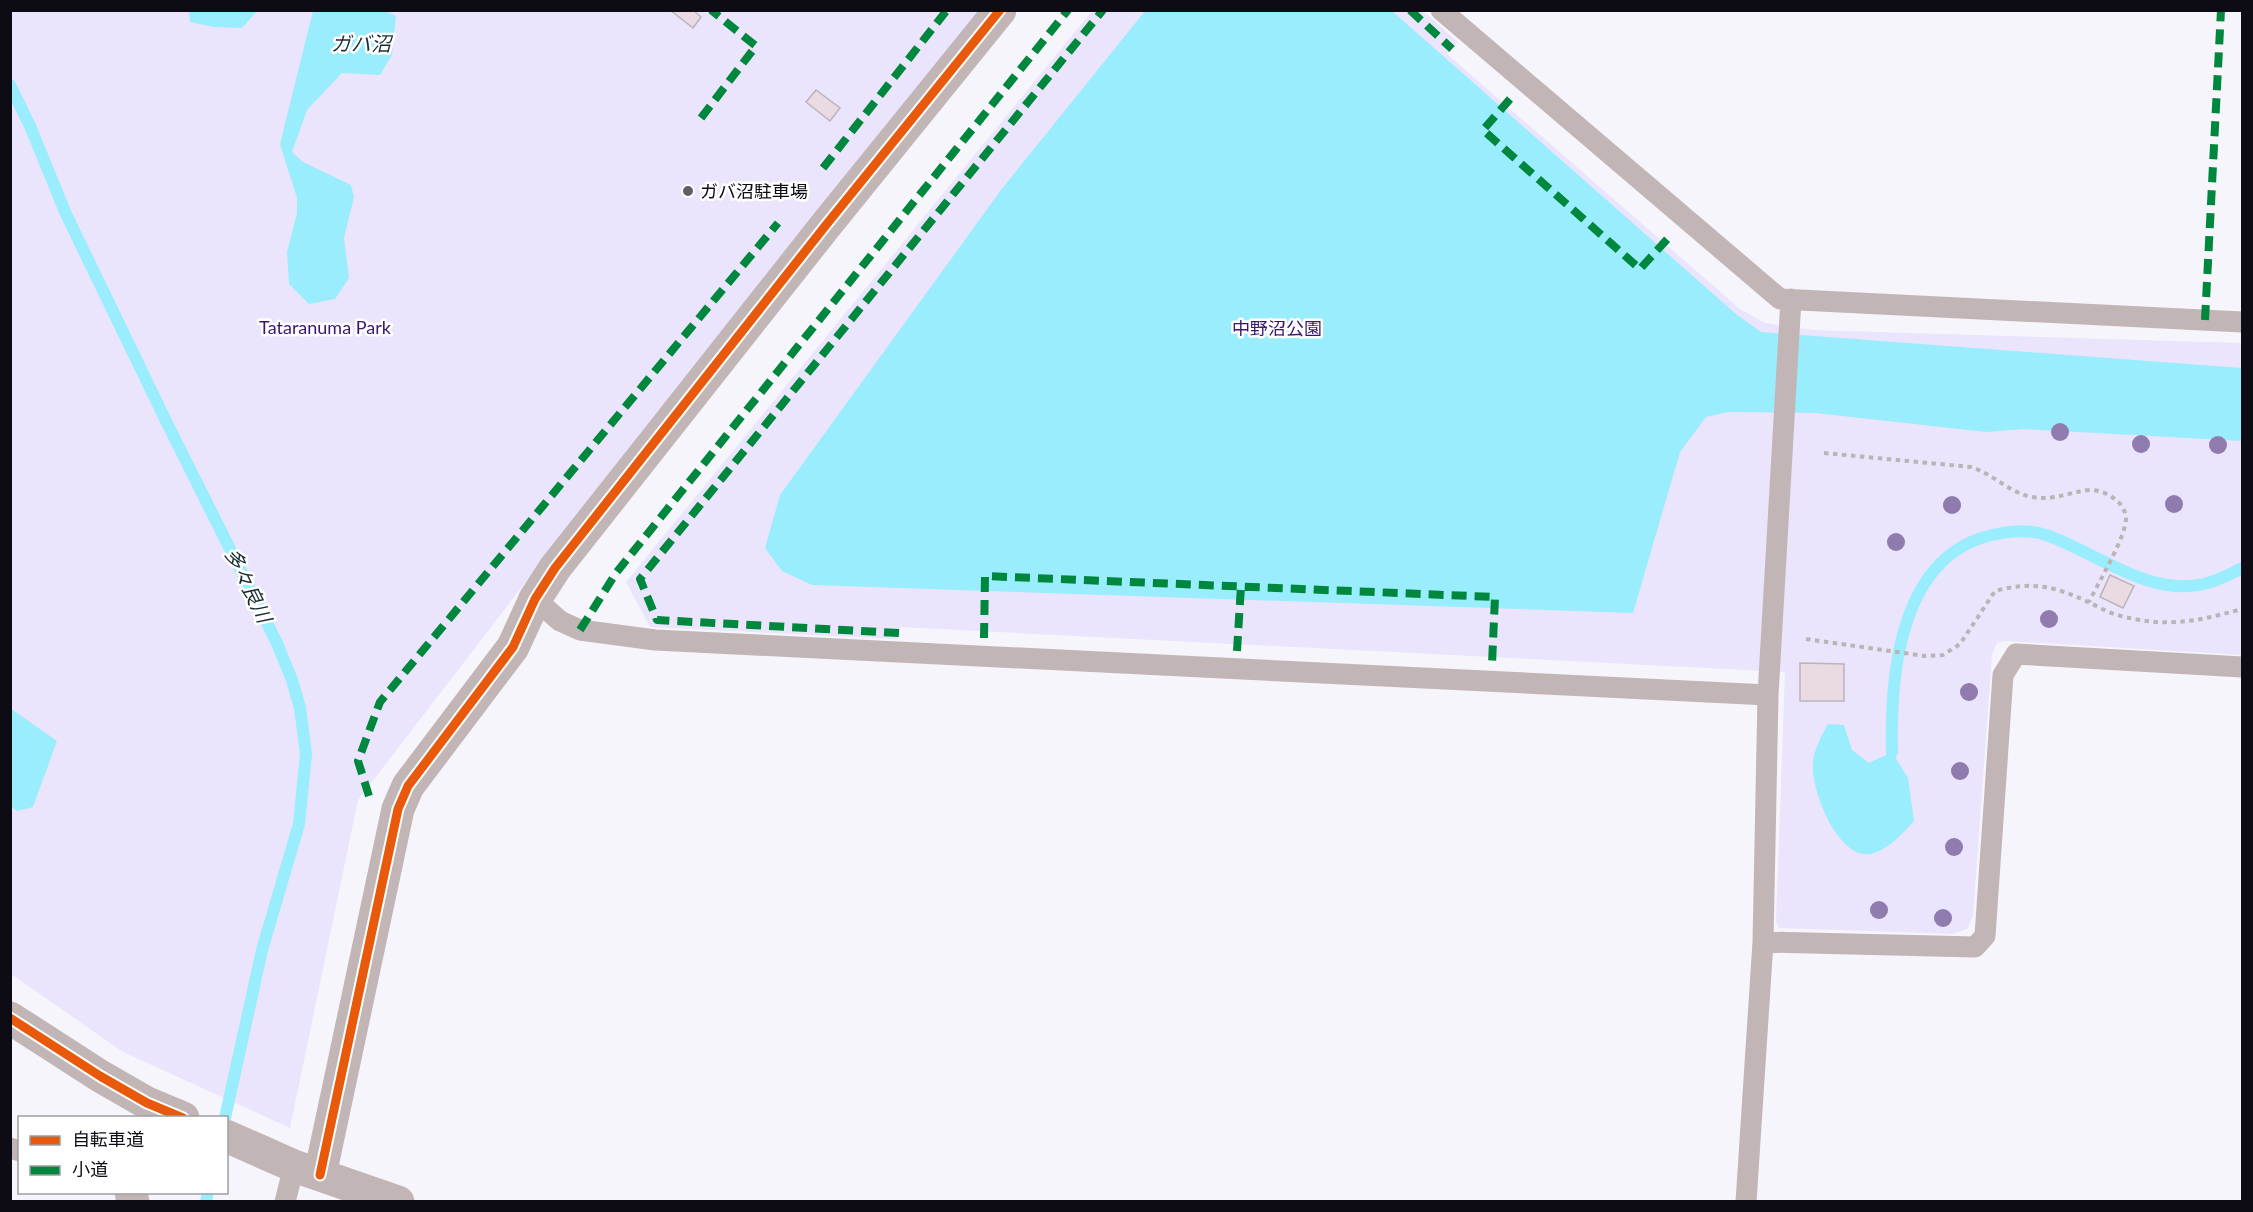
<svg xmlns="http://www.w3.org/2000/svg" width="2253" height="1212" font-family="Lato,'Noto Sans JP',sans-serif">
<rect width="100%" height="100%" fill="#f6f5fb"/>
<path fill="#eae5fc" d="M11 11H982L652 418 358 800 290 1128 123 1052 11 974Z
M1092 11H1423L1458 42 1447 54 1740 309 1765 323 1812 330 2242 343V655L2006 641 1997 643 1992 655 1973 916 1967 929 1953 934 1779 928 1776 922 1785 672 900 627 898 639 650 627 626 582Z"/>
<path fill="#9aedfd" d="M189 11V10L257 11 242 28 214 27 190 22Z
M313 11H386L396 16 392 55 380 75 342 73 307 110 292 152 303 162 351 185 354 197 344 238 349 278 335 299 309 304 289 284 287 252 297 213V198L280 144Z
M1145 11H1392L1736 314 1761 332 2242 368V441L2024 429 1986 432 1815 413 1728 412 1706 417 1680 452 1633 613 812 585 782 571 765 548 780 495 1001 190Z
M10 708 57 741 33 807 17 811 11 806Z
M1828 724 1844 725 1852 750 1869 763 1892 752 1908 778 1914 821C1903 833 1891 847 1874 853 1840 865 1810 789 1813 763 1814 749 1821 737 1828 724Z"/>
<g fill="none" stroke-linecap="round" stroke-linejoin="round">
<path stroke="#9aedfd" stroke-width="12" d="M10 85 30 126 66 214 166 421 276 641 292 680 300 708 306 754 299 824 262 950 225 1118
M1892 752C1890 674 1900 556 1992 535 2008 531 2030 529 2046 535 2096 552 2148 597 2204 584 2217 581 2231 574 2242 568
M206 1202 208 1192"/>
</g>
<path fill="#eadae4" stroke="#bab4b9" stroke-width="1.5" d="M670 10H693L701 17 693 28Z
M816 90 840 108 830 121 806 102Z
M2110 575 2134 586 2123 608 2100 597Z
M1800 663 1844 664V701H1800Z"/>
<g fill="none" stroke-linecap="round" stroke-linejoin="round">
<path stroke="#bab4b5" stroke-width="4" stroke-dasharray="4.5 4.5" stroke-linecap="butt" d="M1824 453 1971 467C1993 474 2010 493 2032 497 2057 501 2070 491 2091 490 2098 490 2106 493 2112 497 2120 502 2126 510 2126 519 2125 539 2098 583 2089 602
M1806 639 1925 656 1943 655 1960 644 1995 591C2031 581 2055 586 2088 602 2097 606 2107 612 2117 615 2166 628 2195 622 2242 609"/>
<path stroke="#c2b5b5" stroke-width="21" d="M1441 10 1780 299 2242 322
M535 599 560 621 580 630 655 640 1768 695
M1763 942 1975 947 1985 936 2003 675 2016 654 2242 667
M10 1148 20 1151
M285 1202 294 1166
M1746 1202 1763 942 1768 695 1791 299"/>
<path stroke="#c2b5b5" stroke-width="33" d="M535 599 555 568 826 225 1000 10
M131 1192 133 1202"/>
<path stroke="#c2b5b5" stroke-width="33" d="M10 1018 100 1076 147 1103 183 1118
M226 1136 294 1166 398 1202
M320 1175 398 809 408 786 513 647 535 599"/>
<path stroke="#00873e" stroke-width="8" stroke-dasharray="15 8" stroke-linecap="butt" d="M1410 10 1452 49
M1510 99 1483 130 1640 269 1671 235
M701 118 756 46 711 10
M823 168 947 10
M2205 320 2221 10
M580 630 616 573 1068 10
M899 633 657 620 640 579 1103 10
M984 638 985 576 1495 597 1492 664
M1237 651 1241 586
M369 796 358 761 380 702 778 223"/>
<g stroke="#fff" stroke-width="13">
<path id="cycleway" d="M10 1018 100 1076 147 1103 183 1118
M320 1175 398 809 408 786 513 647 535 599 555 568 826 225 1000 10"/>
</g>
<use href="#cycleway" stroke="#e8590c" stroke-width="9"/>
</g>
<g fill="#8f7bae">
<circle cx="2060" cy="432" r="9"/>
<circle cx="2141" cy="444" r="9"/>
<circle cx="2218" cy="445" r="9"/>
<circle cx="2174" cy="504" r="9"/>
<circle cx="1952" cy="505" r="9"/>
<circle cx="1896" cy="542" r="9"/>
<circle cx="2049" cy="619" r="9"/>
<circle cx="1969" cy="692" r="9"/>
<circle cx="1960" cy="771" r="9"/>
<circle cx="1954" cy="847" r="9"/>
<circle cx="1879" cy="910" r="9"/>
<circle cx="1943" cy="918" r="9"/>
</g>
<circle fill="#5f5d65" stroke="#fff" stroke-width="2" cx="688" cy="191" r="6"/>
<g text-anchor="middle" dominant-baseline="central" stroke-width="5" stroke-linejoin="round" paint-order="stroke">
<g font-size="18" fill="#0d0b14" stroke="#fff" text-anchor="start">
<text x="700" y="191">ガバ沼駐車場</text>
</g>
<g font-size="18" fill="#3a176f" stroke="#fff">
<text x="325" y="327">Tataranuma Park</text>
<text x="1277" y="328">中野沼公園</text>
</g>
<g font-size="20" font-style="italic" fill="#182d31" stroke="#fff">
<text x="361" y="43">ガバ沼</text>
<text transform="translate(249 585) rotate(64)">多々良川</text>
</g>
</g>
<rect width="2253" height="1212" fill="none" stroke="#0d0b14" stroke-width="24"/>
<rect x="18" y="1116" width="210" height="78" fill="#ffffff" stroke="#9e9da1" stroke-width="1.5"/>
<rect x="30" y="1136" width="30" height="9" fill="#e8590c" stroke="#9e9da1" stroke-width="1.5"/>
<text x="72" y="1146" font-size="18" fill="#0d0b14">自転車道</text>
<rect x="30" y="1166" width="30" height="9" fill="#00873e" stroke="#9e9da1" stroke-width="1.5"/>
<text x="72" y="1176" font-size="18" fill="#0d0b14">小道</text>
</svg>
